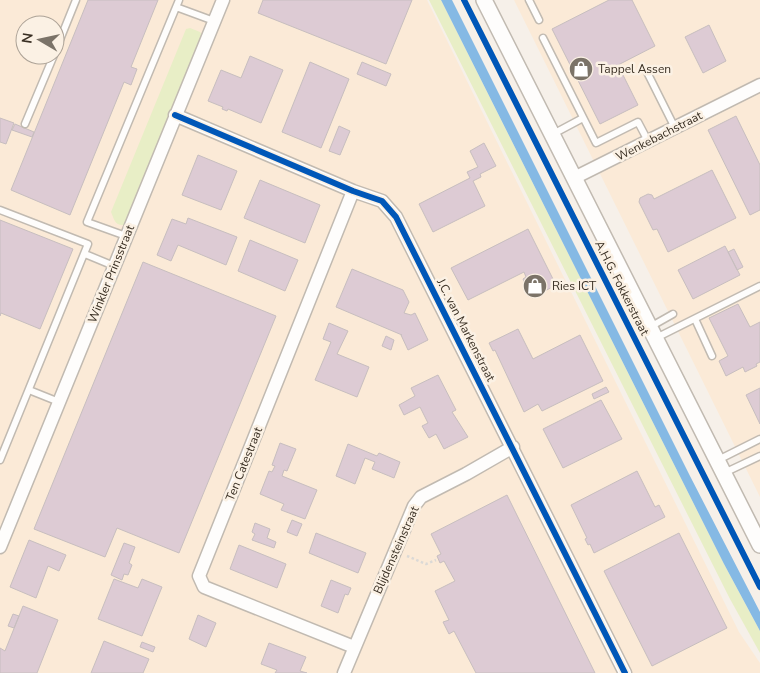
<svg xmlns="http://www.w3.org/2000/svg" width="760" height="673" font-family="'Nunito Sans',sans-serif">
<rect width="100%" height="100%" fill="#f6f0e9"/>
<path fill="#fbead7" fill-rule="evenodd" d="M0 0H427L739 632 760 663V673H0ZM25 25H55V55H25Z
M514 0H760V497Z"/>
<path fill="#e8eec6" d="M429 0H441L724 564 760 631V653L730 599Z
M190 28 200 32 202 35 124 225C115 226 114 219 111 212L186 29Z"/>
<path fill="#85b9e4" d="M441 0H452L690 476 760 612V631L724 564Z"/>
<path fill="#ddcbd4" stroke="#c7bebf" d="M88 0H158L131 67 137 69 131 85 124 82 70 215 11 190Z
M263 0H412L386 64 258 13Z
M609 0H632L655 46 618 65 638 105 600 124 552 29Z
M709 25 726 61 703 73 685 37Z
M250 56 283 70 261 123 228 109 227 111 222 109 223 107 208 101 221 70 241 78Z
M310 62 349 79 321 148 282 132Z
M362 62 391 74 386 86 357 74Z
M736 116 760 165V210L750 215 708 130Z
M0 118 14 123 6 144 0 142Z
M15 124 34 132 32 137 12 130Z
M339 126 350 131 340 155 329 151Z
M484 143 496 166 480 174 481 177 473 181 485 206 433 232 419 204 470 178 467 172 478 167 470 151Z
M198 155 237 171 221 210 182 195Z
M712 170 736 218 668 252 657 229 653 230 639 202 640 198 648 194 652 195 654 199Z
M260 180 320 205 305 243 244 218Z
M188 218 237 237 226 265 178 245 171 261 157 255 172 219 186 224Z
M0 220 73 249 40 329 1 313 0 316Z
M528 229 556 285 532 298 523 279 526 277 524 272 468 300 451 268Z
M250 240 298 260 285 291 238 271Z
M725 246 740 275 693 299 678 270Z
M734 249 743 267 737 270 728 252Z
M143 262 276 316 179 553 117 528 105 557 34 529Z
M352 269 403 290 409 302 404 313 411 315 415 313 428 340 408 350 401 335H402L336 307Z
M738 304 750 327 760 322V362L756 364 757 366 745 372 743 367 726 376 719 361 728 356 709 318Z
M329 323 348 331 337 354 369 367 357 397 315 380 331 342 323 339Z
M518 329 533 359 580 335 603 381 542 411 538 404 524 412 495 350 493 351 489 343Z
M386 336 394 340 391 350 382 346Z
M438 375 456 410 452 412 468 437 444 449 436 434 429 438 422 426 428 423 420 407 404 415 399 405 415 396 411 388Z
M606 387 609 392 594 399 592 394Z
M760 388V424L746 395Z
M601 400 622 439 563 468 543 429Z
M280 443 296 449 287 471 284 470 282 476 317 490 305 519 281 510 284 504 260 494 269 471 272 472 275 466 272 465Z
M348 444 377 456 379 453 400 462 394 478 372 469 375 462 365 458 355 484 336 476Z
M637 471 655 507 659 505 665 517 594 553 590 544 588 545 585 539 587 538 571 505Z
M507 495 595 673H476L454 631 449 634 443 622 449 620 435 591 455 581 444 561 440 563 437 556 441 554 431 534Z
M292 520 302 524 297 536 287 532Z
M255 523 270 529 267 538 276 542 274 548 252 540 255 534 252 532Z
M316 533 366 553 358 573 309 553Z
M679 533 727 628 652 666 604 571Z
M29 540 66 555 59 571 48 566 36 598 10 587Z
M124 543 135 547 129 563 132 565 128 575 124 574 122 580 111 575Z
M239 545 286 564 277 588 230 569Z
M114 579 138 588 142 579 162 587 142 636 98 619Z
M331 580 351 588 348 595 345 594 338 613 321 606Z
M23 606 58 620 37 673H0V648L5 651Z
M13 614 19 616 14 628 8 626Z
M198 615 216 623 206 647 189 639Z
M104 641 149 659 143 673H91Z
M142 642 155 647 153 652 140 647Z
M269 643 306 657 300 671 307 673H275L277 670 261 664Z"/>
<g fill="none" stroke-linecap="round" stroke-linejoin="round">
<g stroke="#c1bab1" stroke-width="9">
<path id="service" d="M529 0 539 20
M176 7 214 21
M543 38 596 143 638 122 648 141
M55 52 76 0
M647 72 675 128
M25 124 54 55
M553 134 583 118
M0 210 88 244 0 460
M126 236 87 222 179 0
M85 254 114 266
M695 319 712 356
M650 327 673 314
M656 338 760 286
M29 390 59 402
M718 460 760 439
M724 473 760 456"/>
</g>
<g stroke="#c1bab1" stroke-width="15">
<path id="minor" d="M175 115 353 191 382 201 396 217 625 673
M574 178 760 85
M353 191 199 576 204 587 354 647
M0 547 223 0
M344 673 414 506 421 497 466 474 513 447"/>
</g>
<g stroke="#c1bab1" stroke-width="18">
<path id="tertiary" d="M484 0 760 545"/>
</g>
<path stroke="#dbd9d6" stroke-width="2.5" stroke-dasharray="2.5 2.5" stroke-linecap="butt" d="M407 556 426 564 436 560"/>
<use href="#service" stroke="#fefdfc" stroke-width="6"/>
<use href="#minor" stroke="#fefdfc" stroke-width="12"/>
<use href="#tertiary" stroke="#fefdfc" stroke-width="15"/>
<g stroke="#fbf1e4" stroke-width="9">
<path id="cycleway" d="M464 0 760 587
M175 115 353 191 382 201 396 217 625 673"/>
</g>
<use href="#cycleway" stroke="#0057b8" stroke-width="6"/>
</g>
<defs>
<g id="shop-disc" transform="scale(1.25)"><circle r="9.5" fill="#7b7368" stroke="#fbf1e4"/><path d="M-5-2.5h2.3a2.7 3.5 0 0 1 5.4 0H5L5.5 6h-11ZM-1.5-2.5h3a1.5 2.3 0 0 0-3 0Z" fill="#fff"/></g>
</defs>
<g fill-rule="evenodd">
<use href="#shop-disc" x="581" y="69"/>
<use href="#shop-disc" x="535" y="286"/>
</g>
<g text-anchor="middle" dominant-baseline="central" stroke-width="5" stroke-linejoin="round" paint-order="stroke">
<g font-size="12" fill="#392f23" stroke="#fbf1e4" text-anchor="start">
<text x="598" y="69">Tappel Assen</text>
<text x="552" y="286">Ries ICT</text>
</g>
<g font-size="12" fill="#392f23" stroke="#fbf1e4">
<text transform="translate(659 136) rotate(-27)">Wenkebachstraat</text>
<text transform="translate(111 274) rotate(-68)">Winkler Prinsstraat</text>
<text transform="translate(622 288) rotate(63)">A.H.G. Fokkerstraat</text>
<text transform="translate(466 330) rotate(63)">J.C. van Markenstraat</text>
<text transform="translate(244 464) rotate(-68)">Ten Catestraat</text>
<text transform="translate(396 550) rotate(-66)">Blijdensteinstraat</text>
</g>
</g>
<g transform="translate(40 40) rotate(279)"><circle r="24" fill="#fbf1e4" stroke="#ada397"/>
<path d="M0-4L9 19L0 12L-9 19Z" fill="#7b7368"/>
<text y="-8" font-size="14" font-weight="bold" text-anchor="middle" fill="#392f23">N</text>
</g>
</svg>
